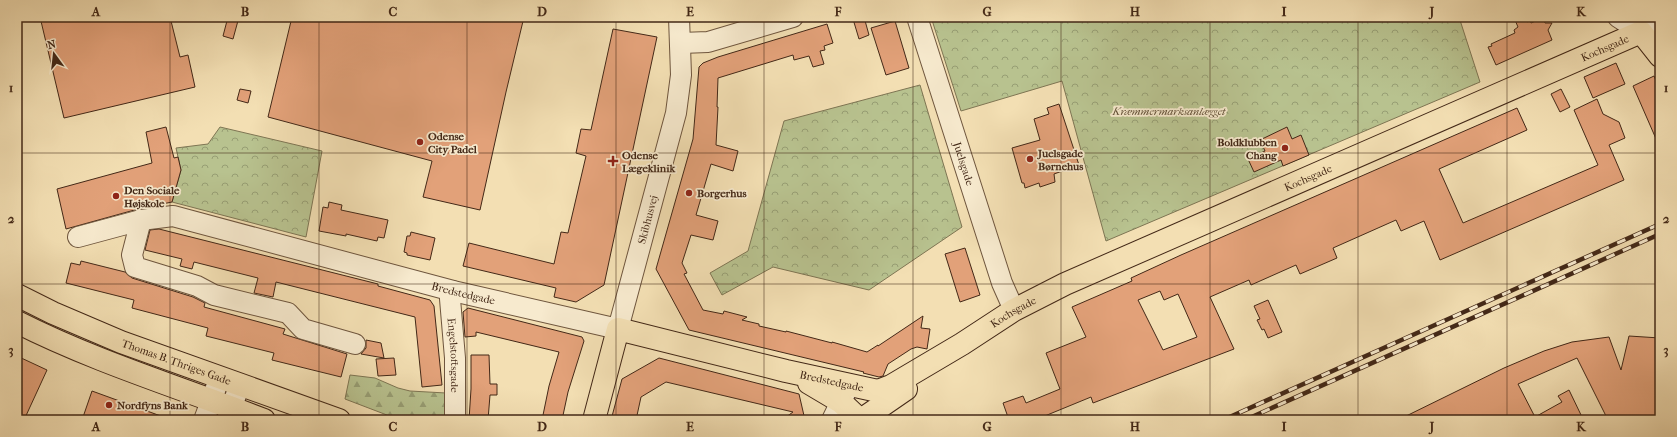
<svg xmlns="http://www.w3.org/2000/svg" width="1677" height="437" font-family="'IM FELL French Canon',serif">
<defs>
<pattern id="forest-firs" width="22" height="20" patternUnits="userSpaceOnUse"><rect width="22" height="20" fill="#b8c28f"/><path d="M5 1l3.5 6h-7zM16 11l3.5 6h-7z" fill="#979e74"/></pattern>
<pattern id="park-crowns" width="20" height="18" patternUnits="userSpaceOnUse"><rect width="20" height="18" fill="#b8c28f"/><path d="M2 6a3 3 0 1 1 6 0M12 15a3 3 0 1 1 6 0" fill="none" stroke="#979e74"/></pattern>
</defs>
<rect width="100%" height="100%" fill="#f3dfb3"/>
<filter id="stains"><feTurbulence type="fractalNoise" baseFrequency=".005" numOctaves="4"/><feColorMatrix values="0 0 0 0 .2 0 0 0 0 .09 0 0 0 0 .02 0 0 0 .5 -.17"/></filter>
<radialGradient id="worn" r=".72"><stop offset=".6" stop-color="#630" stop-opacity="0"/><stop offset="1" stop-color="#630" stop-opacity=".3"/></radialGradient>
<path fill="url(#forest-firs)" stroke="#7e7553" d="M350 375 375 378 398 388 410 391 446 393 447 420H400L345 399Z"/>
<path fill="url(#park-crowns)" stroke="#7e7553" d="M931 17H1459L1480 82 1106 241 1062 81 961 111Z
M920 85 962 227 869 290 773 267 722 295 710 273 748 251 784 121Z
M220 127 322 151 306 237 172 202 181 170 176 148 208 144Z"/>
<path fill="#e2a179" stroke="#432817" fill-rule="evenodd" d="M40 17H170L180 57 188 55 195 87 64 118Z
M228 17H239L233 39 223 36Z
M292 17H524L506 92 480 210 423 197 432 161 268 117Z
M860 17H864L869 35 859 39 853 19Z
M1522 17H1525L1527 22 1530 20 1531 23 1540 19 1541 21 1544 20 1545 23H1552L1548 30 1552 40 1496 65 1488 47 1492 46 1491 44 1515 33 1514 30 1518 27 1515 20Z
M895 21 909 68 886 75 871 28Z
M827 24 833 43 824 46 825 50 820 51 824 64 813 67 809 56 794 60 793 55 718 78 717 107H718L716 145 738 151 733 171 711 164 696 215 718 221 713 240 691 235 682 263 687 273 684 274 703 310 723 314 724 311 747 317 742 320 759 324V326L786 332V331L832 343V342L867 352 878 345V346L923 316 921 328 930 329 927 349 917 347 911 349 888 364 883 376 879 377 863 373 864 372 689 330 656 269 693 139 699 67 703 63 718 57Z
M613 29 657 37 604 285 576 302 554 297 556 288 463 266 469 243 554 264 561 232 568 233 586 156 576 153 581 129 591 130Z
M1616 63 1625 84 1593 98 1584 77Z
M1654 76 1660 90V148L1633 86Z
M240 89 251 91 248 103 237 100Z
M1561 89 1570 107 1560 112 1551 94Z
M1597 99 1603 114 1619 122 1625 138 1609 145 1624 180 1440 260 1424 221 1401 231 1396 220 1333 248 1337 258 1300 274 1296 265 1251 285 1249 280 1210 297 1234 349 1093 403 1091 397 1035 420H1009L1003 403 1023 396 1026 403 1060 389 1046 353 1086 337 1072 307 1132 281 1131 278 1181 255 1517 108 1527 130 1439 169 1463 223 1598 165 1574 110ZM1160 291 1164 300 1178 294 1197 337 1163 350 1138 300Z
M1059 104 1079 165 1054 174 1055 182 1040 187 1039 183 1025 188 1024 183H1022L1012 148 1040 140 1034 119 1049 114 1047 108Z
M166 127 174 158 178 157 181 170 172 202 138 209 66 229 57 189 152 163 146 132Z
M1287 127 1292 139 1301 135 1309 155 1283 166 1281 160 1254 172 1248 159 1265 151 1260 140Z
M329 202 342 205 341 210 388 220 384 238 378 237 377 241 346 234V236L319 231 323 207 328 208Z
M159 229 378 284V286L430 300 434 306 442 385 422 387 415 317 276 282 273 297 254 293 258 278 194 262 192 269 180 266 182 259 145 250 150 230Z
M411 232 435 238 430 260 407 255V253L404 252 407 236H410Z
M965 248 980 295 960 302 945 254Z
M81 261 125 272 132 278 193 297 205 303 204 307 285 329 283 334 347 354 341 377 272 360 274 353 206 336 208 328 132 308 134 300 66 283 71 263 80 265Z
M1268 300 1282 332 1268 338 1264 329 1262 330 1257 320 1260 319 1254 306Z
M468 308 582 337 584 341 568 392 562 420H542L549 386 559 352 476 332V336L465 337 463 312Z
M1629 336 1660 338V415L1650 420H1608L1577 358 1518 384 1535 417 1562 402 1558 396 1569 390 1582 417 1575 420H1398L1504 368 1544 351 1572 342 1609 337 1621 370Z
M366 340 381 343 384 358 361 354 366 348Z
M471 355H489L490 384H497V395H490L488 420H469L471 389Z
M17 356 47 370 24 420H17Z
M394 358 396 375 378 376 376 359Z
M659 358 799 394 805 420H782L793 412 666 382 641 397 636 420H611L622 379Z
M92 391 169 419V420H82Z"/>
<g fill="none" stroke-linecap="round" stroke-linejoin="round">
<g stroke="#6f563e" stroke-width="22">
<g id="minor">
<path id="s1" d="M917 17 1002 283 1014 310"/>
<path d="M1618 17 1641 32 1660 22"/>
<path d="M681 43 708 42 793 17"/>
<path d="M141 220 132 255 135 267 197 286 214 295 288 313 303 329 355 344"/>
<path id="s2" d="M78 237 141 220 173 216 453 291 618 329 676 113 681 75 679 17"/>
<path id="s3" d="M453 291 450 299 455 358V420"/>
<path d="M204 420 220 377"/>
<path d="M227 420 240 384"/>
<path d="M832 420 847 389"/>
</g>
</g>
<g stroke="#432817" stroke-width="24">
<g id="major">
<path id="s4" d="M17 295 53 313 121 342 339 420"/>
<path d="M17 322C96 362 182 388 264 420"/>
<path d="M809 383 841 402 860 420"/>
<path id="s5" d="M878 391 891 386 962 344 1014 310 1065 284 1641 32 1660 56"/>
<path id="s6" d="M594 420 618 329 786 371 878 391"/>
<path d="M861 420 906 389"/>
</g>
</g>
<use href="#minor" stroke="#f7eace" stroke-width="20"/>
<use href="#major" stroke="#f3dfb3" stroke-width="22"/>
<g stroke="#432817" stroke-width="4.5">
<path id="rail" d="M1223 420 1660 224
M1245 420 1660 234"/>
</g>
<use href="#rail" stroke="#f7eace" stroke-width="3" stroke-dasharray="9" stroke-linecap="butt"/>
</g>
<path fill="none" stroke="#432817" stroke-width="1" stroke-opacity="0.55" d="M170 17V420M319 17V420M467 17V420M616 17V420M764 17V420M913 17V420M1061 17V420M1210 17V420M1358 17V420M1507 17V420M17 153H1660M17 284H1660"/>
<g fill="#8f2418" stroke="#f7eace" stroke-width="1.5">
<circle cx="420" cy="142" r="4"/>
<circle cx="1285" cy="148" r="4"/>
<circle cx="1030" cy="159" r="4"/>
<path d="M611 155h4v4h4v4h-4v4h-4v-4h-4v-4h4z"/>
<circle cx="689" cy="193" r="4"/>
<circle cx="116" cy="196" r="4"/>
<circle cx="109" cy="405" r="4"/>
</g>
<g text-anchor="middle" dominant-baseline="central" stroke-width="3.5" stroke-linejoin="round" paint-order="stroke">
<g font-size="11" fill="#432817" stroke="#f7eace">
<text stroke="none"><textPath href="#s5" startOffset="805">Kochsgade</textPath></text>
<text stroke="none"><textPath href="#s1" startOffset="154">Juelsgade</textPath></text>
<text stroke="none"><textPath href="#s5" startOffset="481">Kochsgade</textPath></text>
<text stroke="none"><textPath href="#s2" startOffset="670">Skibhusvej</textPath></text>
<text stroke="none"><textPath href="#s2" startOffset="398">Bredstedgade</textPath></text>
<text stroke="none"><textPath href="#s5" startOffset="157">Kochsgade</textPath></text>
<text stroke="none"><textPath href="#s3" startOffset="65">Engelstoftsgade</textPath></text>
<text stroke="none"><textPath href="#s4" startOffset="173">Thomas B. Thriges Gade</textPath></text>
<text stroke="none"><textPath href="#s6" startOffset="314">Bredstedgade</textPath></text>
</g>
<g font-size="11" font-style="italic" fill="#604e35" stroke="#f7eace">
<text x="1169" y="111">Kræmmermarksanlægget</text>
</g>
<g font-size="11" font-weight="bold" fill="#432817" stroke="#f7eace" text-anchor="start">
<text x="428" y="136">Odense<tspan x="428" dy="13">City Padel</tspan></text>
<text x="1277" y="142" text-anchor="end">Boldklubben<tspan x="1277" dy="13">Chang</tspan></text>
<text x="1038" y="153">Juelsgade<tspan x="1038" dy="13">Børnehus</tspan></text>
<text x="622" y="155">Odense<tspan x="622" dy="13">Lægeklinik</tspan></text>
<text x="124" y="190">Den Sociale<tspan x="124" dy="13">Højskole</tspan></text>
<text x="697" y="193">Borgerhus</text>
<text x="117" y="405">Nordfyns Bank</text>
</g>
</g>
<rect width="1677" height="437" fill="none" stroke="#f3dfb3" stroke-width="44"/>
<g transform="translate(54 54) rotate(345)" stroke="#f7eace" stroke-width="3" paint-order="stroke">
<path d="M0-3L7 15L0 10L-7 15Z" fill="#432817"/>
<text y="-6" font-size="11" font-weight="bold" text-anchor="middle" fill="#432817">N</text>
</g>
<rect x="22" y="22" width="1633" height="393" fill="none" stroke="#432817" stroke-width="1.5"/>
<g font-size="13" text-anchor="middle" font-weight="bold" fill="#432817">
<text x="96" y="16">A</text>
<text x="245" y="16">B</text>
<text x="393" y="16">C</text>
<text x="542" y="16">D</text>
<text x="690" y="16">E</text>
<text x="838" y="16">F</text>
<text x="987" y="16">G</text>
<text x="1135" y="16">H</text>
<text x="1284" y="16">I</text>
<text x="1432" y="16">J</text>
<text x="1581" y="16">K</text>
<text x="11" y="92">1</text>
<text x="1666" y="92">1</text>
<text x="11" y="223">2</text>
<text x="1666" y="223">2</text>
<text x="11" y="354">3</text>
<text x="1666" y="354">3</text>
<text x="96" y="431">A</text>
<text x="245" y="431">B</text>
<text x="393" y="431">C</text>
<text x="542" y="431">D</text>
<text x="690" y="431">E</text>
<text x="838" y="431">F</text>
<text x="987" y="431">G</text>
<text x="1135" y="431">H</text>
<text x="1284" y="431">I</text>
<text x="1432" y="431">J</text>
<text x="1581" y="431">K</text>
</g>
<rect width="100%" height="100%" filter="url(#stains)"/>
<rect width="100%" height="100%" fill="url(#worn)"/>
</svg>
